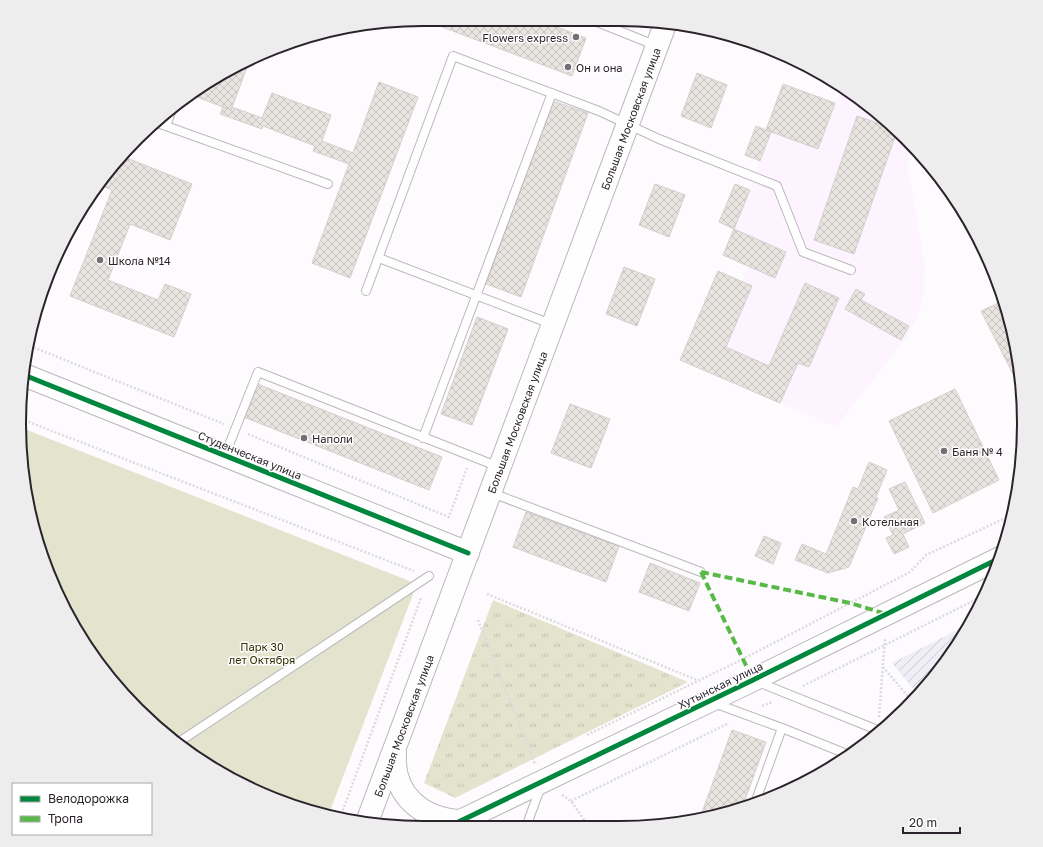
<svg xmlns="http://www.w3.org/2000/svg" width="1043" height="847" font-family="'Golos Text',sans-serif">
<defs>
<pattern id="industrial-furrows" width="10" height="10" patternUnits="userSpaceOnUse"><rect width="10" height="10" fill="#efedf5"/><path d="M-1 1l2-2M0 10L10 0M9 11l2-2" fill="none" stroke="#cdcbd2"/></pattern>
<pattern id="grass-tufts" width="24" height="20" patternUnits="userSpaceOnUse"><rect width="24" height="20" fill="#e3e4ce"/><path d="M3 7l-1-3M5 7V3M7 7l1-3M15 17l-1-3M17 17v-4M19 17l1-3" fill="none" stroke="#c3c3b1"/></pattern>
<pattern id="building-cross-hatch" width="8" height="8" patternUnits="userSpaceOnUse"><rect width="8" height="8" fill="#e8e4e0"/><path d="M0 0l8 8M0 8l8-8" fill="none" stroke="#c7c3c0"/></pattern>
</defs>
<rect width="100%" height="100%" fill="#fdfbfe"/>
<path fill="#fef4ff" d="M783 84 835 103 840 94 866 104 886 120 911 146 907 162 925 267 923 299 916 320 907 337 836 427 680 360 718 271 742 282 749 266 723 255 734 229 719 222 735 184 750 190 760 161 745 155 756 126 766 130Z"/>
<path fill="url(#industrial-furrows)" d="M971 623 923 690 919 694 910 685 892 663Z"/>
<path fill="url(#grass-tufts)" d="M493 600 688 682 455 798 424 783Z"/>
<path fill="#e3e4ce" d="M22 428 417 584 328 816 319 814 244 786 157 728 102 670 61 602 27 502Z"/>
<path fill="url(#building-cross-hatch)" stroke="#d4cfcc" d="M421 19H536L586 38 572 76Z
M249 62 231 110 197 97 199 90 221 73Z
M697 73 727 85 711 128 681 116Z
M379 82 418 97 350 278 312 263 349 164 313 151 315 146 263 126 262 129 220 114 223 107 231 110 232 107 262 118 272 93 331 115 322 141 353 153Z
M783 84 835 103 818 149 766 130Z
M553 101 588 113 521 297 486 284Z
M857 116 895 129 897 131 854 254 814 240Z
M756 126 771 132 760 161 745 155Z
M122 156 192 184 170 240 130 224 108 280 158 300 165 284 191 294 174 337 70 296 112 190 99 184Z
M655 184 685 195 669 237 639 225Z
M735 184 750 190 734 229 719 222Z
M734 229 786 252 775 278 723 255Z
M624 267 655 279 637 326 606 314Z
M718 271 752 286 726 347 769 366 805 283 839 298 809 367 798 363 780 403 680 360Z
M856 289 865 294 861 300 909 326 901 340 845 309Z
M1003 301 1010 319 1022 392 981 311Z
M477 317 508 329 472 425 441 414Z
M255 383 442 457 429 490 241 416Z
M955 389 999 480 933 513 889 421Z
M570 404 610 419 591 468 551 453Z
M869 462 887 470 876 497 878 498 849 567 828 573 795 560 802 544 826 554 853 487 858 489Z
M905 482 925 523 903 534 909 547 894 554 886 538 893 535 884 517 899 510 889 489Z
M526 512 619 546 606 582 513 547Z
M764 536 781 543 773 564 755 556Z
M650 563 700 583 689 611 639 592Z
M732 730 766 742 742 808 724 814 700 818Z
M539 822 554 827H537Z"/>
<g fill="none" stroke-linecap="round" stroke-linejoin="round">
<g stroke="#bcb7bc" stroke-width="10">
<path id="lane" d="M592 20 657 46
M770 48 776 51
M157 123 166 126 171 112
M166 126 328 184
M379 258 551 324
M366 291 453 56 599 111 659 139 777 186 803 252 851 270
M423 438 552 93
M225 455 258 372 499 467
M492 493 701 572
M758 682 880 731
M714 703 782 728 849 755
M179 742 429 576
M755 803 782 728
M526 827 541 786"/>
</g>
<g stroke="#bcb7bc" stroke-width="24">
<g id="secondary">
<path d="M24 375 468 553"/>
<path d="M395 753C392 794 421 819 460 821"/>
<path id="s1" d="M367 822 666 22"/>
<path d="M448 827 753 680 1000 558"/>
</g>
</g>
<path stroke="#dbdbdb" stroke-width="2.5" stroke-dasharray="2 2" stroke-linecap="butt" d="M30 346 224 424
M21 419 414 571
M248 434 449 517 467 468
M487 594 697 680
M478 620 535 764
M883 667 912 701
M803 686 983 596
M762 706 772 702
M879 717 885 638
M587 735 743 659 910 572 926 555 1012 515
M562 795 571 801 589 827
M571 801 729 723
M340 818 421 598"/>
<use href="#lane" stroke="#fffeff" stroke-width="8"/>
<use href="#secondary" stroke="#fffeff" stroke-width="22"/>
<path stroke="#58b947" stroke-width="4" stroke-dasharray="8 4" stroke-linecap="butt" d="M701 572 850 603 886 614
M701 572 753 680"/>
<g stroke="#fff" stroke-width="8">
<path id="cycleway" d="M24 375 468 553
M448 827 753 680 1000 558"/>
</g>
<use href="#cycleway" stroke="#00873e" stroke-width="5"/>
</g>
<g fill="#746f75" stroke="#fff" stroke-width="1.5">
<circle cx="576" cy="37" r="4"/>
<circle cx="568" cy="67" r="4"/>
<circle cx="100" cy="260" r="4"/>
<circle cx="304" cy="438" r="4"/>
<circle cx="944" cy="451" r="4"/>
<circle cx="854" cy="521" r="4"/>
</g>
<g text-anchor="middle" dominant-baseline="central" stroke-width="3" stroke-linejoin="round" paint-order="stroke">
<g font-size="11" fill="#2b232b" stroke="#fff" text-anchor="start">
<text x="568" y="37" text-anchor="end">Flowers express</text>
<text x="576" y="67">Он и она</text>
<text x="108" y="260">Школа №14</text>
<text x="312" y="438">Наполи</text>
<text x="952" y="451">Баня № 4</text>
<text x="862" y="521">Котельная</text>
</g>
<g font-size="11" fill="#2b232b" stroke="#fff">
<text stroke="none"><textPath href="#s1" startOffset="751">Большая Московская улица</textPath></text>
<text stroke="none"><textPath href="#s1" startOffset="427">Большая Московская улица</textPath></text>
<text transform="translate(250 455) rotate(22)">Студенческая улица</text>
<text transform="translate(720 685) rotate(-26)">Хутынская улица</text>
<text stroke="none"><textPath href="#s1" startOffset="103">Большая Московская улица</textPath></text>
</g>
<g font-size="11" fill="#303100" stroke="#fff">
<text x="262" y="646">Парк 30<tspan x="262" dy="13">лет Октября</tspan></text>
</g>
</g>
<path d="M0 0H1043V847H0ZM423 26H620A397 397 0 0 1 1017 423V424A397 397 0 0 1 620 821H423A397 397 0 0 1 26 424V423A397 397 0 0 1 423 26Z" fill="#eeedee" fill-rule="evenodd"/>
<path fill="none" stroke="#2b232b" stroke-width="2" d="M423 26H620A397 397 0 0 1 1017 423V424A397 397 0 0 1 620 821H423A397 397 0 0 1 26 424V423A397 397 0 0 1 423 26Z"/>
<rect x="12" y="783" width="140" height="52" fill="#ffffff" stroke="#aaa7aa"/>
<rect x="20" y="796" width="20" height="6" fill="#00873e" stroke="#aaa7aa"/>
<text x="48" y="803" font-size="12" fill="#2b232b">Велодорожка</text>
<rect x="20" y="816" width="20" height="6" fill="#58b947" stroke="#aaa7aa"/>
<text x="48" y="823" font-size="12" fill="#2b232b">Тропа</text>
<path d="M903 827v6h57v-6" fill="none" stroke="#2b232b" stroke-width="2"/>
<text x="909" y="827" font-size="12" fill="#2b232b" stroke="#ffffff" stroke-width="3" paint-order="stroke">20 m</text>
</svg>
